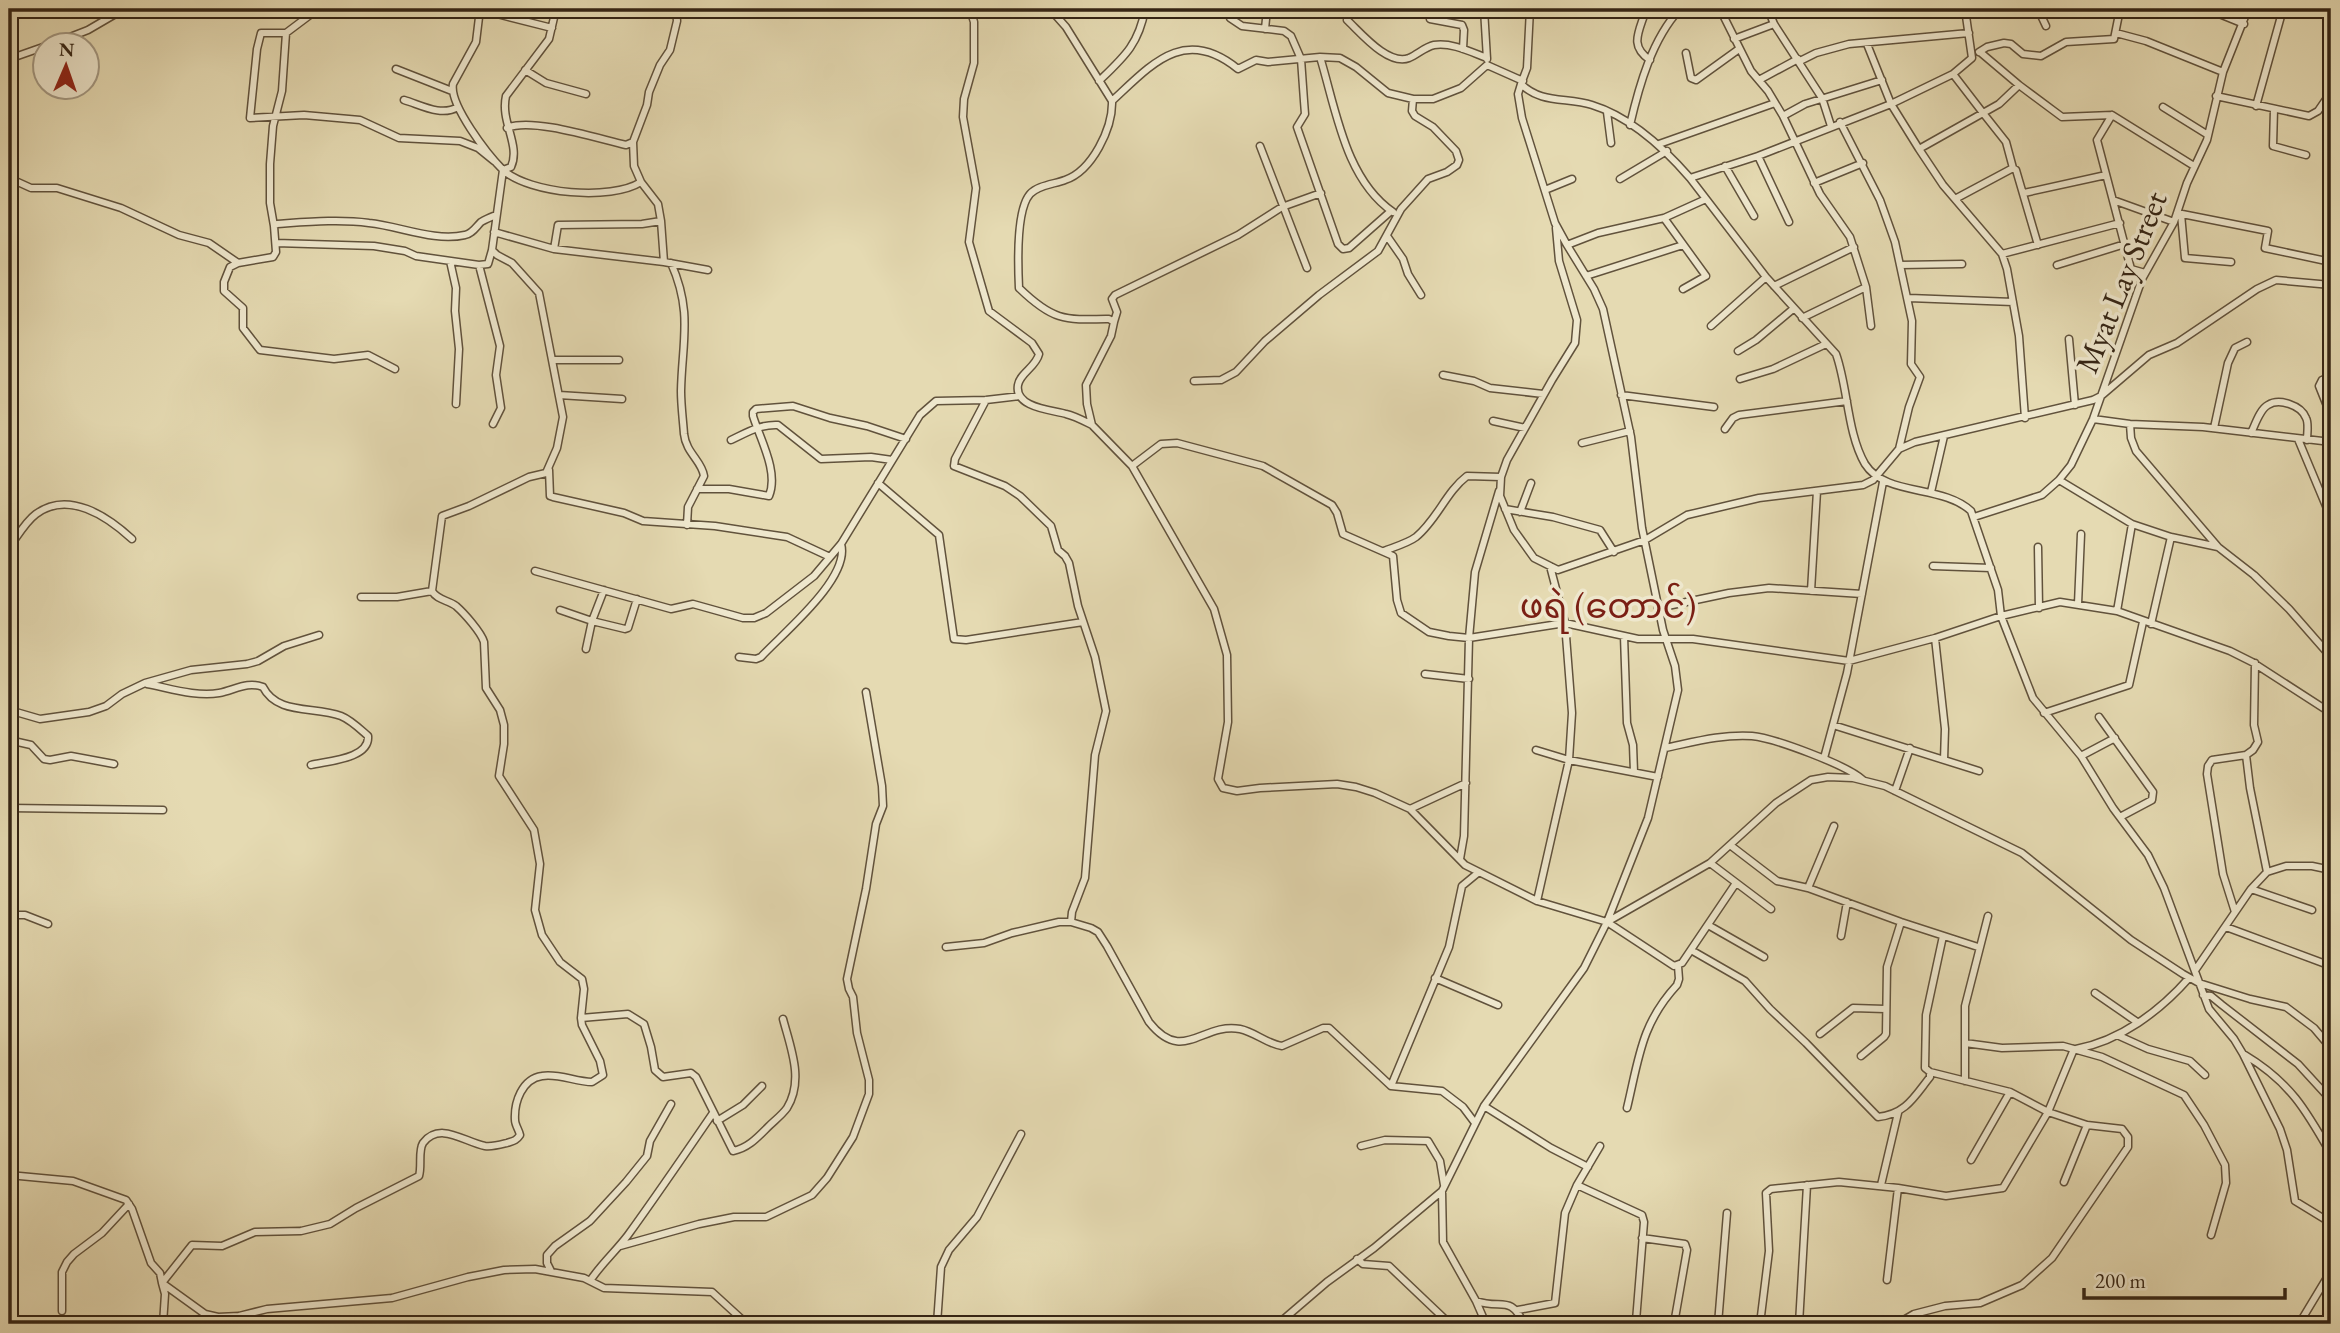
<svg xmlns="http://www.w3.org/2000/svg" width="2340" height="1333" font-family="'EB Garamond','Noto Sans Myanmar',serif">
<rect width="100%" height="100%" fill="#e5dab2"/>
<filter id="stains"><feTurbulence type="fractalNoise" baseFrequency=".00286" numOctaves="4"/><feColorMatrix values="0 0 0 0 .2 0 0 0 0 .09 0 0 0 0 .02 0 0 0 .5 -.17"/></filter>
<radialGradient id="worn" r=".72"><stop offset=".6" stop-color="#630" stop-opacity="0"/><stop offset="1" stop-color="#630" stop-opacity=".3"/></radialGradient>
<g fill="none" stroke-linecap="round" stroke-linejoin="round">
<g stroke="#61523c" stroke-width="9">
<path id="street" d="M318 9 286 33H261L257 49 250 118 304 115 360 120 399 138 460 141 478 148 494 161
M480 9 476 42 453 84C449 105 488 155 503 170L511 167C521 145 500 122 506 96L549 39 556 9
M970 9 974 22V63L964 99 963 117 976 188 969 242 989 311 1032 343 1039 354C1036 367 1020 373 1018 385 1014 408 1053 410 1066 414 1075 416 1084 421 1092 425
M1050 9 1066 27 1112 101C1113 128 1092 171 1065 180 1055 184 1038 185 1030 194 1016 210 1018 267 1019 288 1053 321 1064 320 1109 319L1114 322 1111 336 1086 385 1087 404 1092 425 1132 466 1214 609 1227 655 1228 722 1218 779 1223 788 1237 791 1260 788 1337 784 1356 787 1375 793 1410 809 1465 865 1537 901 1607 922 1674 966 1682 963 1736 883
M1229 9 1230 18 1242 26 1284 31 1291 36 1301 59 1304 101 1305 114 1297 127 1338 244 1343 249 1349 248 1391 211
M1484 9 1487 59
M1530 9 1527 68 1521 84C1541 104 1567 97 1592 105 1631 117 1664 148 1690 178L1758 156 1891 104 1953 74 1972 58 1965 9
M1646 9C1640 31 1628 45 1650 60
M1720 9 1751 71 1768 91 1783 116 1820 194 1850 237 1866 287 1871 326
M1768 9 1774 24 1822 98 1831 126
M2038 9 2046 26
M2207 9 2244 24
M2327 9 2331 16
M480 13 497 14 552 28
M1430 19 1462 25 1464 30 1463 49
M1347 20C1361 33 1388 66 1409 58 1418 54 1425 47 1434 45 1451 42 1471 52 1487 58
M1265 29 1267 9
M2116 33 2146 41 2223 72
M1734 39 1774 24
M1867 44 1891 104 1919 149 1943 185 2002 254 2007 269 2019 336 2025 418
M47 46 88 30 124 9
M1979 52 1987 47 2004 43 2011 44 2023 54 2041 56 2066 42 2114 39 2120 9
M1980 52 2019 85 2062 117 2112 115 2194 166
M1686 53 1691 78 1696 80 1739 49
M1320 57C1336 109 1345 179 1393 212
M9 59 46 46
M1800 61 1816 53 1849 44 1969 33
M1487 65 1523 81
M396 69 452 91
M525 70 546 83 586 94
M1953 74 1983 113 1999 104 2019 85
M1759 80 1798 59
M1099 81C1124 57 1139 44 1145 9
M2216 96 2309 116 2318 111 2331 92
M404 100C421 105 441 117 458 107
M1112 101C1151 65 1184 25 1238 69L1256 60 1268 62 1320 57 1340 58 1356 67 1388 93 1413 99H1433L1461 88 1487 65
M2256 106 2283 9
M2163 107 2208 135
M2274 109 2273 146 2306 155
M1607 112 1611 143
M2112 115 2097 140 2131 269 2145 273
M1783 116 1805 104 1882 80
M1840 122 1880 200 1895 242 1912 321 1911 364 1920 377 1909 407 1899 449
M1630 125C1639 86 1652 39 1680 9
M507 128C532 117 599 139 626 145L633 142
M1659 144 1775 103
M1260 146 1307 268
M1919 149 1983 113 2006 142 2013 168 2016 170 2038 245
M1758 156 1789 222
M1725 166 1754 216
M9 178 31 188H57L121 208 179 235 209 243 238 263
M1690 178 1766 277 1836 354C1848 387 1847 433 1865 464 1886 497 1942 484 1971 511L1998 590 2001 616 2033 698 2081 756 2113 808 2148 855 2164 888 2209 1009 2234 1039 2243 1054 2280 1129 2287 1150 2295 1201 2331 1223
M1620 179 1667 151
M1814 183 1863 163
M1545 190 1572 179
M2024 193 2106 175
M1955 199 2013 168
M2113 200 2174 222
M2177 213 2268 231 2265 248 2331 262
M2181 214 2185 258 2231 262
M1664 218 1706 276 1683 289
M274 226 270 203V164L273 126 282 91 286 33
M1556 228 1559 261 1577 320 1575 343 1552 380 1507 460 1501 477 1500 496 1514 530 1534 558 1558 570 1645 540 1687 515 1759 498 1863 485 1873 480 1899 449 1915 442 2093 400 2101 396 2149 355 2177 343 2257 289 2276 280 2331 285
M494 232 554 249 664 262 708 270
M1387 236 1403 259 1408 274 1421 295
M276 243 374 246 405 251 416 256 479 265 488 264 492 250
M1567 245 1598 233 1664 218 1706 199
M554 249 558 225 642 224 661 221
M2002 254 2120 223
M450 261 456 288 455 311 459 349 456 404
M664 262 661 221 658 204 641 182 634 166 633 142 647 105 649 92 660 65 670 50 677 21 676 9
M671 263C693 312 682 342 681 391 681 405 683 420 684 434 686 453 702 461 704 476L688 507 687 525
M479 265 500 346 496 375 501 408 493 424
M1900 265 1962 264
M2057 265 2125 244
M1586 276 1683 245
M1774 286 1854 247
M1909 298 2013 302
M1802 318 1866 287
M1114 322 1117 312 1112 299 1115 295 1238 235 1282 207 1321 193
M1711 326 1766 277
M2069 339 2075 405
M1738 351 1756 340 1793 309
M552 360H619
M395 369 368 355 334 359 260 350 243 328V308L224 291V282L230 267 238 263 273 257 276 252 274 226 277 224C307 222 339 219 369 223 400 226 434 242 465 235 472 234 476 227 481 222 486 219 491 217 496 215
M1443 375 1474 381 1490 388 1543 394
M2331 376 2322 380 2319 386 2331 416
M1740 379 1773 369 1826 344
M1194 381 1221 380 1236 372 1265 341 1319 295 1378 251 1401 209 1428 179 1447 172 1457 165 1459 160 1456 151 1433 127 1415 116 1412 111 1413 99
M559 395 622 399
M1621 395 1714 407
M986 400 955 459 954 466 1005 486 1020 496 1051 526 1058 550 1065 556 1069 563 1078 606 1095 657 1106 711 1095 755 1085 878 1072 912 1071 922
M2093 419 2130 424 2203 427 2331 442
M1493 421 1525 428
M2130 424 2131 438 2136 451 2218 547
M2214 428 2228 363 2235 348 2247 342
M1725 429 1733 418 1739 415 1847 401
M2251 433C2255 425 2260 409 2268 405 2279 398 2301 405 2306 418 2309 423 2307 434 2307 440
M2298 439 2331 518
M731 440C746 433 760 424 778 425L821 459 871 457 892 460
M1582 443 1630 431
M1132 466 1161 444 1177 443 1263 466 1332 505 1337 513 1343 534 1393 556 1397 600 1401 613 1429 632 1449 636 1469 638 1565 623 1638 639H1693L1849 661 1935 638 2001 616 2060 602 2117 611 2230 651 2252 662 2331 713
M549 470 550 496 553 497 624 513 643 521 715 526 787 537 830 557
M2059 480 2132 524 2171 537 2218 547 2254 575 2289 609 2331 657
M878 483 939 535 954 639 966 640 1083 622
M697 489H729L769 496C779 472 760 439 753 416V412L756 409 793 406 830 418 867 426 906 439
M1931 492 1944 436
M1505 509 1553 517 1600 530 1614 552
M1520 512 1531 483
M1974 517 2042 495 2059 480 2071 465 2093 419 2142 279 2174 222 2187 183 2207 140 2223 72 2248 9
M2038 547 2039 608
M9 548C17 537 25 522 36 514 68 490 107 516 132 539
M1384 551C1394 547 1408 543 1416 537 1437 520 1446 492 1467 476L1501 477
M1933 566 1991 568
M535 571 671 609 693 604 743 618H754L766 613 814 576 841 544 920 415 936 401 986 400 1020 396
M1811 591 1817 491
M361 597H397L432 591
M2078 604 2081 534
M1658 608 1729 593 1769 588 1862 594
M560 610 592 621 625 629 628 628 637 599
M2117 611 2132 524
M2151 624 2171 537
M1624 636 1627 723 1633 745 1634 772
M1935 638 1945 729 1944 760
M586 649 592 621 604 590
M739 657 756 659 761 657C782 634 851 578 841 544
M1425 674 1469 679
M147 684C169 688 196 697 219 693 235 690 247 681 263 687 277 715 314 706 341 716 351 720 360 729 368 736 370 759 327 761 311 765
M9 710 40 719 89 712 106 706 122 694 145 683 191 670 247 664 258 661 284 646 319 635
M2044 713 2129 685 2143 622
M2099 717 2153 792 2152 800 2120 817
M1833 725 1979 771
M9 740 31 745 44 759 50 760 71 756 114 764
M1665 748C1694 742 1722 734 1752 736 1774 738 1847 765 1863 780
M1536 750 1569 760 1658 777
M2246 755 2250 788 2267 872
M2081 756 2115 738
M1824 758 1847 673 1883 482
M1895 791 1910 748
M9 808 163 810
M1410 809 1466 783
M1730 845 1777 881 1808 888 1901 922 1978 947
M1460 859 1464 836 1469 638 1475 572 1499 491
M1710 863 1771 909
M1808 888 1834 826
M2251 889 2312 910
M1537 901 1569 760 1572 713 1565 623 1550 566
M2235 912 2223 874 2207 774 2208 766 2212 760 2246 755 2253 750 2258 742 2254 725 2255 663
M9 915H25L48 924
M1607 922 1710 863 1776 803 1811 780 1828 777 1853 778 1885 786 2022 853 2131 940 2183 974 2199 983 2250 999 2286 1007 2314 1028 2331 1048
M1708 925 1764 957
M2226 927 2331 966
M1841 936 1847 902
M946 947 984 943 1012 933 1059 922H1071L1091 928 1098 932 1107 946 1149 1022C1183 1065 1202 1022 1240 1029 1255 1032 1267 1044 1282 1046L1323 1028H1329L1391 1086 1442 1091 1463 1107 1475 1123
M1691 950 1745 981 1770 1009 1806 1043 1878 1117C1906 1114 1914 1097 1930 1077V1072
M2196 969 2251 889 2267 872 2286 866H2312L2331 870
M1435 978 1498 1005
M2095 993 2137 1022
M2203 995 2211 996 2222 1005 2298 1064 2331 1100
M581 1018 628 1014 644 1024 651 1047 655 1070 663 1077 691 1073 696 1077 733 1151C748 1148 757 1138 768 1127 774 1121 782 1115 787 1108 804 1080 791 1049 783 1019
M1820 1034 1853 1008 1885 1009
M2117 1035 2148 1049 2190 1061 2205 1075
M1965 1043 2002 1048 2063 1046 2102 1057 2184 1095 2204 1125 2225 1165 2226 1183 2211 1235
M2076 1049C2120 1041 2160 1011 2189 978
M2245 1055C2290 1082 2306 1110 2331 1154
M1861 1056 1884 1037 1886 1034 1887 967 1901 922
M1965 1081V1006L1988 916
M1391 1086 1449 947 1462 886 1479 872
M1484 1106 1551 1148 1588 1167
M1627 1108C1639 1058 1641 1024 1677 985L1679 979 1678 966
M717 1121 743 1105 762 1086
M1361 1146 1385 1140 1428 1141 1440 1161 1444 1185
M1971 1160 2010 1092
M9 1175 73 1181 126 1200 132 1209 151 1263 160 1273 162 1283 205 1314 218 1317 239 1316 267 1309 392 1298 468 1277 504 1270 535 1269 584 1278 604 1288 712 1292 747 1324
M2064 1182 2087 1125
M1577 1185 1642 1215 1644 1222 1636 1321
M1881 1185 1898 1113
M1442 1191 1443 1242 1476 1301 1486 1324
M1642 1238 1685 1244 1687 1250 1674 1324
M620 1246 699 1224 734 1217H766L812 1195 827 1178 853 1137 869 1094V1080L857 1033 853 997 849 989 847 979 866 889 876 824 883 806 882 786 866 692
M1357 1259 1363 1264 1389 1266 1450 1324
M551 1271 547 1263V1255L555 1246 590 1221 626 1182 647 1156 650 1141 671 1104
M1887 1280 1898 1188
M590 1281C601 1264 616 1251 628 1235 657 1195 685 1154 713 1113
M1476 1301C1502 1310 1510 1294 1524 1324
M1518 1310 1555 1303 1565 1213 1577 1185 1600 1146
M62 1311V1272L67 1262 74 1254 102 1233 129 1204
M163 1324 165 1294 162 1283 192 1245 222 1246 255 1232 301 1231 330 1224 356 1208 419 1176C422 1166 418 1151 423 1143 440 1121 464 1142 485 1146 492 1147 499 1145 507 1143 513 1141 516 1141 520 1135 519 1130 515 1125 515 1120 514 1102 522 1079 542 1076 558 1073 576 1082 592 1082L603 1075 600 1061 582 1025 581 1018 584 989 582 979 560 962 542 935 535 910 540 864 534 830 499 776 504 744V725L500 710 486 688 484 642C481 632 464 613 456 606 448 600 437 600 432 591L442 516 469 506 529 477 546 473 557 448 563 417 539 293 512 263 497 255 492 250 503 170C530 194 611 201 641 182
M937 1324 941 1267 949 1250 977 1217 1021 1134
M1278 1324 1327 1282 1374 1248 1442 1191 1484 1106 1584 968 1607 922 1648 818 1678 690 1675 666 1663 630 1642 528 1631 437 1603 309 1594 289 1567 245 1555 223 1522 118 1518 94 1521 84
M1621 1324 1636 1321 1664 1324
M1718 1324 1727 1213
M1760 1324 1769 1251 1766 1193 1771 1189 1839 1182 1898 1188 1946 1196 2003 1188 2048 1112 2074 1049
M1799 1324 1807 1185
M1897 1324 1914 1314 1945 1306 1980 1303 2022 1285 2052 1258 2128 1147V1137L2122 1129 2087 1125 2048 1112 2010 1092 1930 1072 1925 1068 1926 1015 1943 936
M2299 1324 2331 1271"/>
</g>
<use href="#street" stroke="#eee7cd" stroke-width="6"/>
</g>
<g text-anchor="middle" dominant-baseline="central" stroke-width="7" stroke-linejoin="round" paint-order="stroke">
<g font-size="32" fill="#352515" stroke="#eee7cd">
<text transform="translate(2121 282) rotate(-68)">Myat Lay Street</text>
</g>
<g font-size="35" fill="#7a1f14" stroke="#eee7cd">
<text x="1608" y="605">ဖရဲ (တောင်)</text>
</g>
</g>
<rect width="2340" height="1333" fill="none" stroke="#e5dab2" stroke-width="35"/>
<rect x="10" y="10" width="2319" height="1312" fill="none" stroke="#352515" stroke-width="3.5"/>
<rect x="18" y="18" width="2305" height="1298" fill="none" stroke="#352515" stroke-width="2"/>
<g transform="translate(66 66) rotate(2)"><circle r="33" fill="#eee7cd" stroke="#a49983" stroke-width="2"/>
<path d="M0-5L12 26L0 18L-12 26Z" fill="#8f2418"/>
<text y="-10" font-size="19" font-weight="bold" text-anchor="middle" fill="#352515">N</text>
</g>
<path d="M2084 1288v10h201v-10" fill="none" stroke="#352515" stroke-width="3.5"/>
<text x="2095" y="1288" font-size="21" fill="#352515" stroke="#eee7cd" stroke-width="5" paint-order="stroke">200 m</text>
<rect width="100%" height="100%" filter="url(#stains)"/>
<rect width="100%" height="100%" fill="url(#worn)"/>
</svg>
